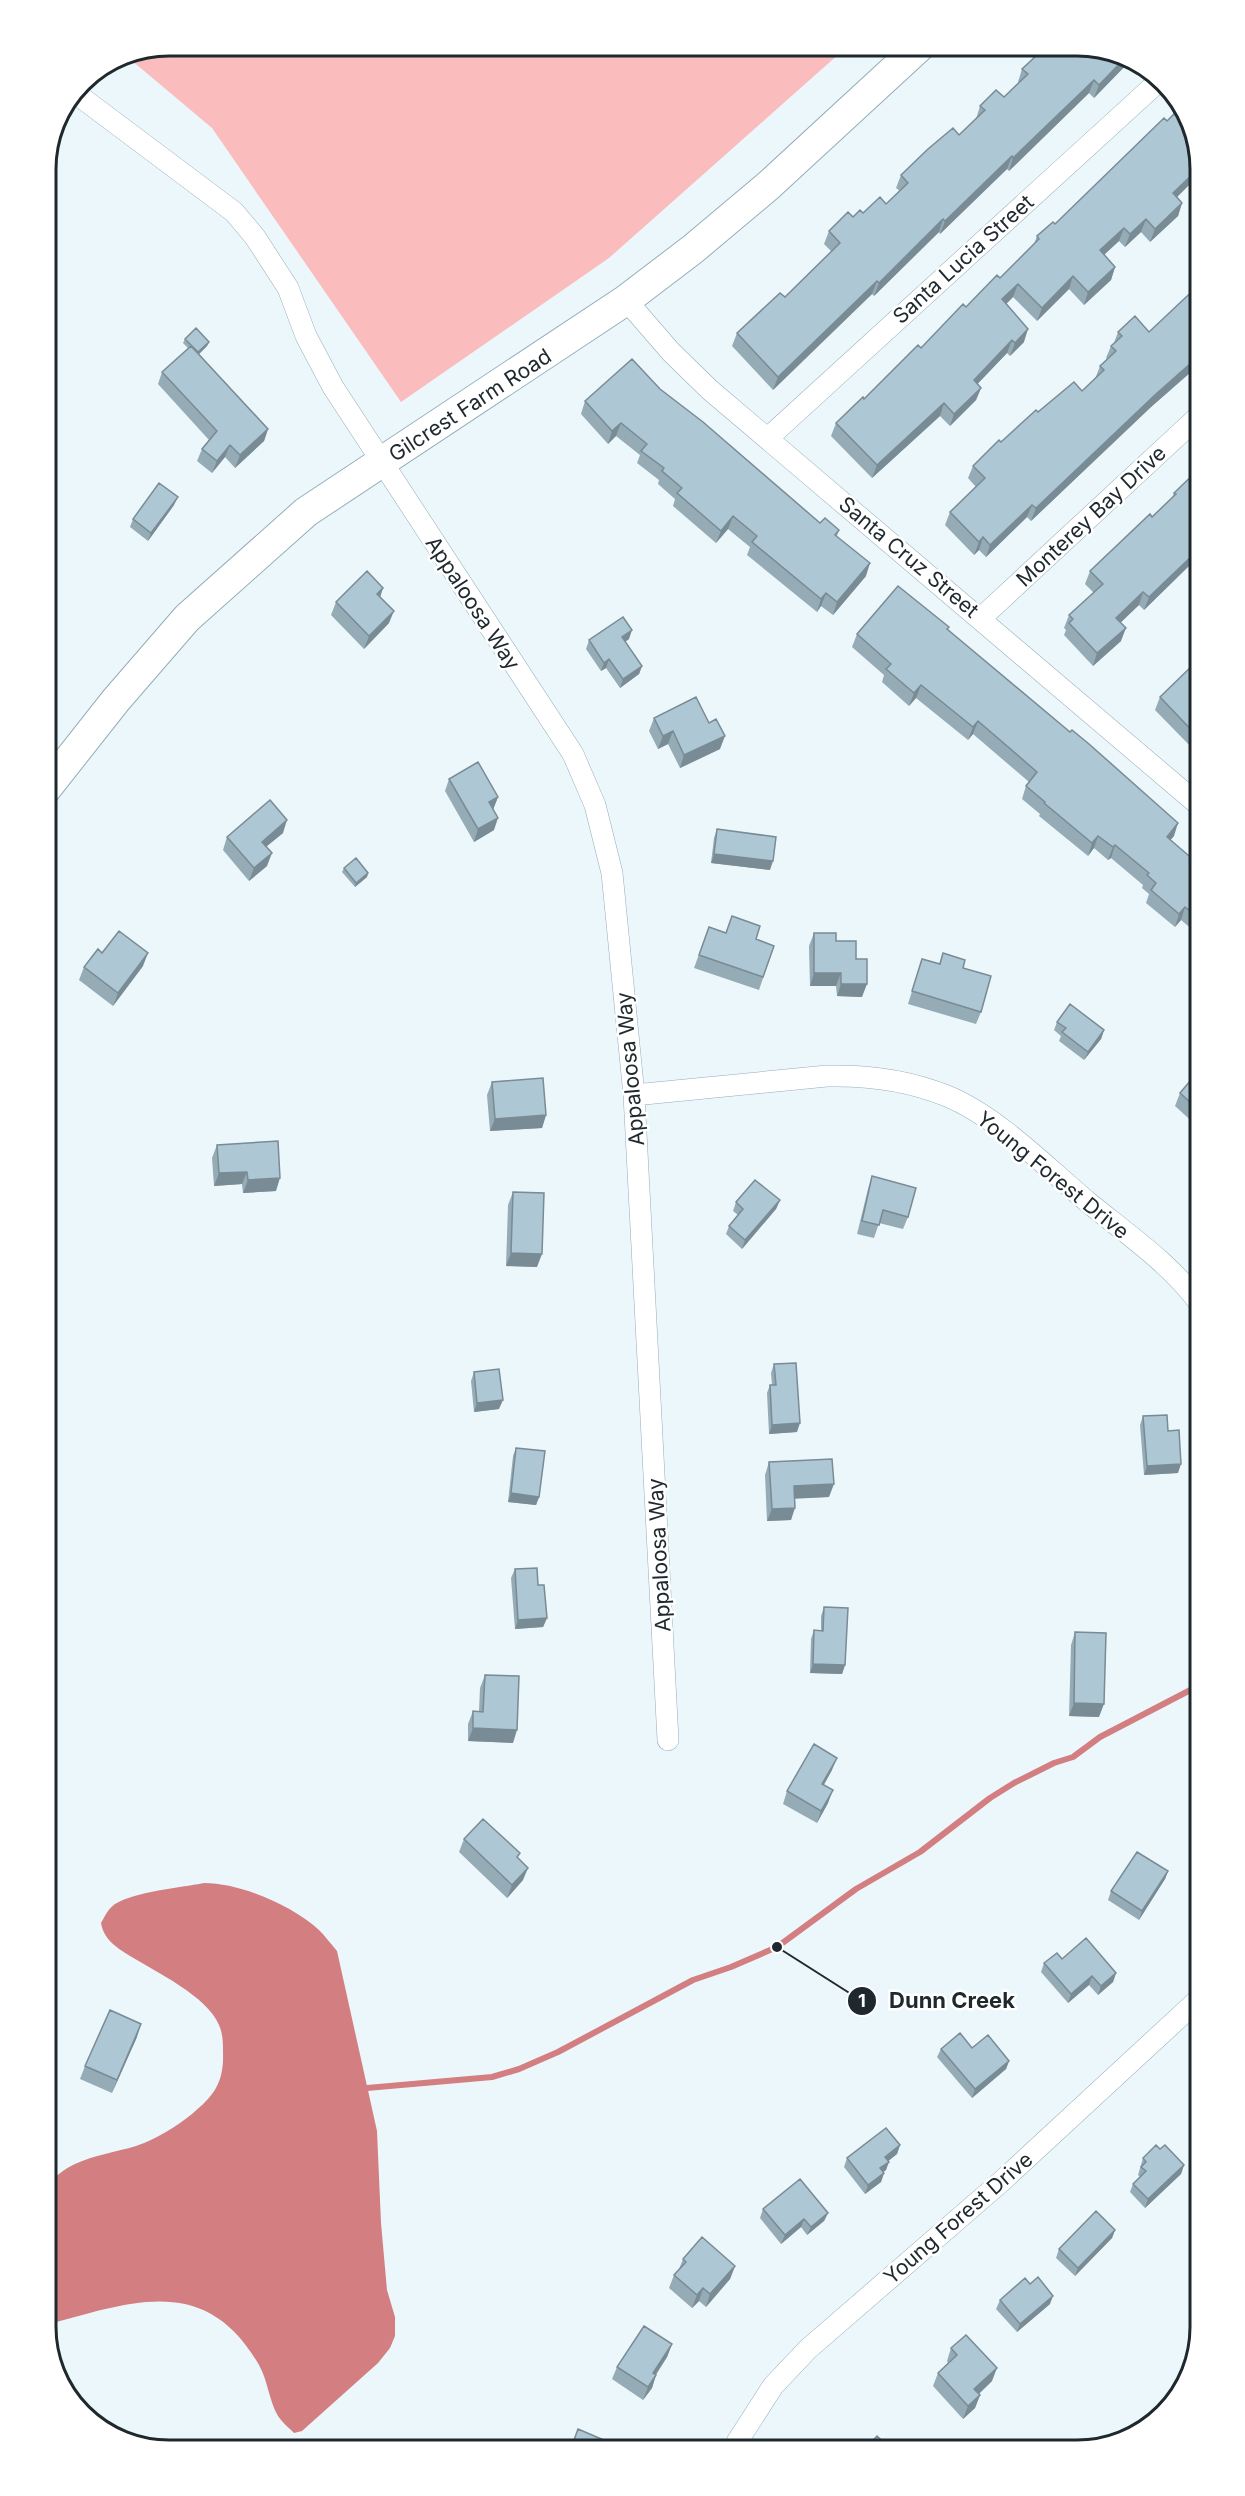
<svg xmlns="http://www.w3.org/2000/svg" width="1245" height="2496" font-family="Inter,sans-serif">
<rect width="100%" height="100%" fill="#ecf7fc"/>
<path fill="#fabcbd" d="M169 45H849L609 258 401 402 212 128 124 54Z"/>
<path fill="#d37e81" d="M204 1883C240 1883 292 1905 319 1930 325 1936 331 1944 337 1951L377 2131 381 2223 387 2290 395 2317V2336L390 2348 378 2363 302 2431 294 2433C289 2428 282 2422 278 2416 269 2401 268 2381 259 2365 205 2271 129 2303 45 2325V2185C55 2177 64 2169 75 2164 94 2155 116 2152 136 2146 156 2139 176 2127 192 2114 215 2095 224 2082 223 2052 223 2043 223 2034 219 2025 207 1996 156 1972 130 1956 116 1947 104 1940 101 1923 105 1916 108 1909 115 1904 137 1891 179 1888 204 1883Z"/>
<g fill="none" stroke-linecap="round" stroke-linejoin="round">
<path stroke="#d37e81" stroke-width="6" d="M362 2094 367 2088 492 2077 519 2069 558 2052 693 1980 731 1967 777 1947 856 1889 920 1852 990 1798 1014 1783 1054 1763 1073 1757 1100 1737 1200 1685"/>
<g stroke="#94adba" stroke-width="22">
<path id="minor" d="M74 92 234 212 255 237 288 288 306 336 333 387 573 754 595 805 612 873 634 1095 668 1740
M626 300 671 352 710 390 1200 806
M768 438 1159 81
M981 618 1200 415
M634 1095 827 1076C869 1075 908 1080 947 1096 998 1117 1047 1168 1089 1203 1127 1234 1171 1264 1200 1304
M734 2451 737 2442 773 2386 808 2349 1002 2181 1200 1998"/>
</g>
<g stroke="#94adba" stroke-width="32">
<path id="secondary" d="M45 790 116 700 187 618 306 512 626 300 693 249 768 186 921 45"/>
</g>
<use href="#minor" stroke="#fff" stroke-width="21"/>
<use href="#secondary" stroke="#fff" stroke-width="30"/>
</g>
<path fill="#95abb6" d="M1035 53 1129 62 1094 98 1089 93 1009 171 1007 169 940 234 939 232 874 296 872 294 773 390 732 346 737 333 785 297 832 252 824 244 829 231 853 217 886 204 900 191 896 188 901 175 959 135 976 119 980 106 1004 97 1019 83 1018 82 1022 69 1033 59Z
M1200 169V174L1177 197 1182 203 1178 216 1150 242 1141 232 1125 247 1119 241 1104 255 1115 267 1111 280 1084 305 1069 289 1037 321 1013 297 1006 304 1024 342 1010 356 1007 353 977 384 981 388 976 400 950 426 940 416 872 478 831 436 836 423 864 399 966 307 1000 278 1034 244 1037 236 1055 224Z
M1200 277V364L1151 407 1031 521 1027 517 986 557 979 550 974 555 945 525 950 512 976 487 968 478 973 466 1038 412 1082 391 1095 379 1100 366 1107 359 1106 358 1111 346 1114 343 1118 332H1149L1197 287Z
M185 339 209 342 207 346 199 354 268 429 264 441 235 468 225 457 212 473 197 461 202 449 209 440 158 384 162 372 188 348 183 343Z
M660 389 820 523 839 530 837 536 866 576 833 615 821 606 817 612 747 555 750 547 728 529 716 543 673 506 675 499 658 484 659 480 637 463 640 455 616 436 608 444 581 414 585 401Z
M1200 468V564L1196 568 1192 563 1144 610 1139 605 1120 622 1121 641 1093 666 1064 635 1066 630 1064 628 1069 615 1094 593 1085 584 1090 571 1152 517 1172 498 1174 493Z
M174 505 148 541 130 527 133 519Z
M380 597 389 623 364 649 331 615 336 602Z
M949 627 948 630 1174 836 1170 840 1195 861 1200 856V936L1181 920 1175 927 1146 903 1149 894 1142 888 1143 885 1111 858 1108 860 1094 848 1088 856 1039 816 1040 814 1022 799 1026 786 1029 782 973 734 968 740 916 698 909 706 882 682 884 675 852 647 857 634Z
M629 639 625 642 642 666 639 674 620 688 606 668 601 671 586 649 589 640Z
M1200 662V749L1196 752 1155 710 1160 697Z
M654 718 720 749 680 768 668 744 658 749 649 731Z
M449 779 498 797 493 809 494 830 474 842 445 791Z
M717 829 770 870 711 863 714 838Z
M283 833 266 847 267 866 249 881 223 850 227 837Z
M344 868 368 873 367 877 355 887 342 872Z
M709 927 726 933 756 939 774 946 759 990 694 968Z
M814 933 836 941 856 959 862 997 837 996 836 986H810L809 946Z
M102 953 143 966 113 1006 79 980 84 967Z
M943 953 981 1012 976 1024 908 1004 922 959 939 964Z
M1057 1022 1104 1030 1101 1039 1084 1060 1059 1041 1061 1036 1054 1030Z
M1200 1077V1139L1194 1134 1197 1126 1175 1106 1180 1093Z
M492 1082 546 1115 542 1128 490 1131 487 1095Z
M217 1145 276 1191 243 1193 242 1184 214 1186 212 1158Z
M872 1176 908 1217 903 1229 879 1223 874 1238 857 1234 868 1189Z
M513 1192 537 1267 506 1266 508 1205Z
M780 1200 776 1209 742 1249 726 1234 729 1226 738 1215 733 1211 736 1202Z
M774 1364 797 1432 769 1434 767 1393 770 1385H772L771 1373Z
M474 1372 499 1409 474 1412 471 1381Z
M1143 1416 1168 1431 1178 1473 1144 1475 1140 1425Z
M516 1448 539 1497 536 1505 508 1502 513 1456Z
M769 1462 829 1497 795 1498 791 1520 767 1521 765 1475Z
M515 1569 538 1585 547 1618 543 1627 515 1629 511 1578Z
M824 1607 845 1665 842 1674 810 1673 811 1639 814 1630H821V1616Z
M1075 1632 1099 1717 1069 1716 1071 1645Z
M485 1675 513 1743 468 1741V1724L473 1711H479L480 1688Z
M832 1770 824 1785 828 1803 817 1823 783 1804 787 1791Z
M464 1839 519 1858 523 1880 507 1898 459 1852Z
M1168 1871 1165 1879 1139 1920 1108 1900 1111 1891Z
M1062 1959 1116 1973 1113 1982 1098 1995 1089 1985 1068 2003 1041 1972 1044 1963Z
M137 2037 112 2093 80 2079 85 2066Z
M972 2048 1009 2061 1006 2069 972 2098 937 2057 941 2049Z
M1200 2111V2130L1193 2123 1197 2114Z
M900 2145 897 2154 888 2161 886 2170 883 2172 884 2173 881 2182 865 2194 844 2167 847 2158Z
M1160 2149 1184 2165 1181 2174 1145 2208 1130 2192 1133 2184 1140 2177 1138 2175 1143 2158Z
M763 2209 828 2213 824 2221 807 2235 801 2227 781 2244 760 2218Z
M1115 2230 1112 2238 1075 2276 1056 2258 1059 2249Z
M683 2259 735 2266 730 2279 706 2307 699 2301 692 2308 669 2288 674 2275 679 2269Z
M1000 2300 1050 2304 1017 2332 996 2309Z
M672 2344 667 2357 656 2375 652 2388 643 2400 612 2379 617 2367Z
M951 2348 992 2381 979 2394 980 2395 975 2408 963 2419 933 2386 938 2373 948 2363 947 2361Z"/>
<path fill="#798b94" d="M1123 60 1129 62 1094 98 1099 85Z
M1094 80 1089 93 1009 171 1013 158Z
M1012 156 1007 169 940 234 945 221Z
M1200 167V174L1168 206 1173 193Z
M1182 203 1178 216 1150 242 1155 229Z
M943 219 939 232 874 296 879 283Z
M1146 219 1141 232 1125 247 1130 234Z
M1124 228 1119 241 1095 263 1100 250Z
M1115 267 1111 280 1084 305 1088 292Z
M1073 276 1069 289 1037 321 1042 308Z
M877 281 872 294 773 390 778 377Z
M1018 284 1013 297 998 312 1002 299Z
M1028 329 1024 342 1010 356 1015 343Z
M1012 340 1007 353 969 393 974 380Z
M209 342 207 346 196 357 198 352Z
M1200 355V364L1151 407 1031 521 1036 508 1156 394Z
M981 388 976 400 950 426 954 414Z
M944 403 940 416 872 478 877 465Z
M621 423 616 436 608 444 612 431Z
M268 429 264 441 235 468 240 455Z
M230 445 225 457 212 473 217 461Z
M178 497 174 505 148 541 151 533Z
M1032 505 1027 517 986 557 990 545Z
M733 516 728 529 716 543 721 531Z
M983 537 979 550 974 555 979 542Z
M1197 551 1192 563 1144 610 1149 597Z
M1200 556V564L1196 568Z
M870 563 866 576 833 615 837 602Z
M383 588 379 601 377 594Z
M1143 592 1139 605 1112 631 1116 618Z
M826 593 821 606 817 612 821 599Z
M394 611 389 623 364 649 369 636Z
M1126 628 1121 641 1093 666 1097 653Z
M632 630 629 639 619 646 622 637Z
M609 659 606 668 601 671 604 663Z
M642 666 639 674 620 688 623 679Z
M921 685 916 698 909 706 914 693Z
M978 721 973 734 968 740 973 727Z
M673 731 668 744 658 749 663 736Z
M725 736 720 749 680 768 684 755Z
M1200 742V749L1196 752Z
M498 797 493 810 489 802Z
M498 818 494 830 474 842 478 829Z
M287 820 283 833 257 854 262 842Z
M1178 823 1174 836 1162 850 1167 837Z
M1098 836 1094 848 1088 856 1092 843Z
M1115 845 1111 858 1108 860 1113 847Z
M272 853 267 866 249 881 254 868Z
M714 854 773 861 770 870 711 863Z
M368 873 367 877 355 887 356 883Z
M1185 907 1181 920 1175 927 1179 914Z
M148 953 143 966 113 1006 118 993Z
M814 973H841L836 986H810Z
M841 984H867L862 997 837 996Z
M1104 1030 1101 1039 1084 1060 1088 1052Z
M546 1115 542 1128 490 1131 495 1119Z
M247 1172 242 1184 214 1186 219 1173Z
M280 1178 276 1191 243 1193 248 1180Z
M780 1200 776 1209 742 1249 745 1240Z
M511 1253 542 1254 537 1267 506 1266Z
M503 1400 499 1409 474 1412 477 1403Z
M800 1423 797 1432 769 1434 772 1425Z
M1181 1464 1178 1473 1144 1475 1147 1466Z
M834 1484 829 1497 790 1499 794 1486Z
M511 1493 539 1497 536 1505 508 1502Z
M795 1508 791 1520 767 1521 772 1509Z
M547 1618 543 1627 515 1629 518 1620Z
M813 1664 845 1665 842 1674 810 1673Z
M1074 1703 1104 1704 1099 1717 1069 1716Z
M473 1728 517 1730 513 1743 468 1741Z
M837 1758 832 1770 817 1796 822 1784Z
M833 1790 828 1803 817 1823 821 1811Z
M528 1868 523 1880 507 1898 512 1885Z
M1168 1871 1165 1879 1139 1920 1142 1911Z
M1116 1973 1113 1982 1098 1995 1101 1986Z
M1092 1976 1089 1985 1068 2003 1071 1994Z
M141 2024 137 2037 112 2093 117 2080Z
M1009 2061 1006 2069 972 2098 975 2089Z
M900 2145 897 2154 882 2166 885 2157Z
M889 2162 886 2170 877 2177 880 2168Z
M1184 2165 1181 2174 1145 2208 1148 2199Z
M884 2173 881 2182 865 2194 868 2185Z
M828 2213 824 2221 807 2235 811 2227Z
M804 2219 801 2227 781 2244 785 2235Z
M1115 2230 1112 2238 1075 2276 1078 2268Z
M735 2266 730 2279 706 2307 710 2294Z
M703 2288 699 2301 692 2308 697 2295Z
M1053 2296 1050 2304 1017 2332 1020 2324Z
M672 2344 667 2357 648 2386 653 2373Z
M997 2368 992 2381 970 2402 974 2389Z
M656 2375 652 2388 643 2400 648 2387Z
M980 2395 975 2408 963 2419 968 2406Z"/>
<path fill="#adc7d4" stroke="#798b94" stroke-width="1.5" d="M1043 45H1085L1123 60 1099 85 1094 80 1013 158 1012 156 945 221 943 219 879 283 877 281 778 377 737 333 780 293 785 297 840 243 829 231 848 212 853 217 860 210 863 213 880 197 886 204 908 183 901 175 928 149 953 128 959 135 985 110 980 106 996 90 1004 97 1028 74 1022 69 1037 55 1035 53Z
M1180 108 1191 122 1200 167 1173 193 1182 203 1155 229 1146 219 1130 234 1124 228 1100 250 1115 267 1088 292 1073 276 1042 308 1018 284 1002 299 1028 329 1015 343 1012 340 974 380 981 388 954 414 944 403 877 465 836 423 863 397 864 399 918 345 921 348 963 304 966 307 997 275 1000 278 1039 239 1037 236 1053 222 1055 224 1164 118 1167 121Z
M1200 284V355L1156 394 1036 508 1032 505 990 545 983 537 979 542 950 512 985 478 973 466 999 440 1001 442 1036 410 1038 412 1074 382 1082 391 1104 370 1100 366 1116 351 1111 346 1122 336 1118 332 1135 316 1149 332Z
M196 328 209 342 198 352 185 339Z
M191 346 268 429 240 455 230 445 217 461 202 449 217 431 162 372Z
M632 359 660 389 703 422 820 523 825 518 839 530 835 535 870 563 837 602 826 593 821 599 752 542 757 536 733 516 721 531 677 493 682 488 662 471 664 468 641 451 647 444 621 423 612 431 585 401Z
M1200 468V554L1197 551 1149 597 1143 592 1116 618 1126 628 1097 653 1069 623 1073 619 1069 615 1103 584 1090 571 1150 514 1152 517 1176 494 1174 493Z
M159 483 178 497 151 533 133 519Z
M367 571 383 588 377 594 394 611 369 636 336 602Z
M898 586 949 627 947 629 1070 732 1072 730 1089 744 1178 823 1167 837 1195 861 1200 856V919L1185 907 1179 914 1151 890 1156 883 1147 875 1149 873 1115 845 1113 847 1098 836 1092 843 1044 803 1045 802 1026 786 1037 772 978 721 973 727 921 685 914 693 886 669 891 664 857 634Z
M623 617 632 630 622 637 642 666 623 679 609 659 604 663 589 640Z
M1200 662V739L1160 697 1195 663 1197 665Z
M696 697 709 723 716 719 725 736 684 755 673 731 663 736 654 718Z
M478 762 498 797 489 802 498 818 478 829 449 779Z
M270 800 287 820 262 842 272 853 254 868 227 837Z
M717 829 776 837 773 861 714 854Z
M356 858 368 873 356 883 344 868Z
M732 916 760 926 756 939 774 946 763 977 699 955 709 927 726 933Z
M119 931 148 953 118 993 84 967 98 949 102 953Z
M814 933H836V941H856V959H867V984H841V973H814Z
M943 953 965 960 963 968 991 976 981 1012 912 991 922 959 940 964Z
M1070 1004 1104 1030 1088 1052 1062 1032 1066 1028 1057 1022Z
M1196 1074 1200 1077V1111L1180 1093Z
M543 1078 546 1115 495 1119 492 1082Z
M278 1141 280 1178 248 1180 247 1172 219 1173 217 1145Z
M872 1176 916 1188 908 1217 883 1210 879 1225 862 1221Z
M755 1180 780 1200 745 1240 729 1226 743 1209 736 1202Z
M513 1192 544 1193 542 1254 511 1253Z
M45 1253 52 1254 45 1283Z
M796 1363 800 1423 772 1425 770 1385H776L774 1364Z
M499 1369 503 1400 477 1403 474 1372Z
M1167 1415 1168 1431 1179 1430 1181 1464 1147 1466 1143 1416Z
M516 1448 545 1451 539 1497 511 1493Z
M832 1459 834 1484 794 1486 795 1508 772 1509 769 1462Z
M537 1568 538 1585H544L547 1618 518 1620 515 1569Z
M824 1607 848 1608 845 1665 813 1664 814 1630 823 1631Z
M1075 1632 1106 1633 1104 1704 1074 1703Z
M485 1675 519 1676 517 1730 473 1728V1711L483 1712Z
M814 1744 837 1758 822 1784 833 1790 821 1811 787 1791Z
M483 1819 520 1853 517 1857 528 1868 512 1885 464 1839Z
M1137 1852 1168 1871 1142 1911 1111 1891Z
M1086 1938 1116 1973 1101 1986 1092 1976 1071 1994 1044 1963 1057 1953 1062 1959Z
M110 2010 141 2024 117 2080 85 2066Z
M960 2033 972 2048 988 2035 1009 2061 975 2089 941 2049Z
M1200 2111V2118L1197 2114Z
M886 2128 900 2145 885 2157 889 2162 880 2168 884 2173 868 2185 847 2158Z
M1156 2145 1160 2149 1165 2145 1184 2165 1148 2199 1133 2184 1146 2171 1141 2167 1146 2162 1143 2158Z
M800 2179 828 2213 811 2227 804 2219 785 2235 763 2209Z
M1096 2211 1115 2230 1078 2268 1059 2249Z
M702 2237 735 2266 710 2294 703 2288 697 2295 674 2275 686 2262 683 2259Z
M1038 2277 1053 2296 1020 2324 1000 2300 1025 2278 1030 2284Z
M644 2326 672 2344 653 2373 656 2375 648 2387 617 2367Z
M966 2335 997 2368 974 2389 980 2395 968 2406 938 2373 957 2355 951 2348Z
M578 2429 620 2447 618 2451H570Z
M877 2436 893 2451H863Z"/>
<g text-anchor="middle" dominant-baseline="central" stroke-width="5" stroke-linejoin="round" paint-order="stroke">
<g font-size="21" fill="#1e282d" stroke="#fff">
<text transform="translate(963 259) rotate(-42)">Santa Lucia Street</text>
<text transform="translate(470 405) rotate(-33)">Gilcrest Farm Road</text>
<text transform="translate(1091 516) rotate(-43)">Monterey Bay Drive</text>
<text transform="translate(909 557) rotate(40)">Santa Cruz Street</text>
<text transform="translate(473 603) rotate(57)">Appaloosa Way</text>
<text transform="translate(630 1069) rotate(-95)">Appaloosa Way</text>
<text transform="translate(1053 1175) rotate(39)">Young Forest Drive</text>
<text transform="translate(659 1555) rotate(-93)">Appaloosa Way</text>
<text transform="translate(958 2218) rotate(-41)">Young Forest Drive</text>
</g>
</g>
<path d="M0 0H1245V2496H0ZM169 56H1077A113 113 0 0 1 1190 169V2327A113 113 0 0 1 1077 2440H169A113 113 0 0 1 56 2327V169A113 113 0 0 1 169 56Z" fill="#fff" fill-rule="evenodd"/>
<path fill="none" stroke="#1e282d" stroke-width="3" d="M169 56H1077A113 113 0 0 1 1190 169V2327A113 113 0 0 1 1077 2440H169A113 113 0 0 1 56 2327V169A113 113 0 0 1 169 56Z"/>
<path fill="none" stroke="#1e282d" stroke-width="2" d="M777 1947L862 2001"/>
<g fill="#1e282d" stroke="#fff" stroke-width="2">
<circle cx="777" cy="1947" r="6"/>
<circle cx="862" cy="2001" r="15"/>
</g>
<g font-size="18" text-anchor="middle" font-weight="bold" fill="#fff">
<text x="862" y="2007">1</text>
</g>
<g font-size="22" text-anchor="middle" font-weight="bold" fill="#1e282d" stroke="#fff" stroke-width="5" stroke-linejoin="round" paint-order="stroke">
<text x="952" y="2008">Dunn Creek</text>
</g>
</svg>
